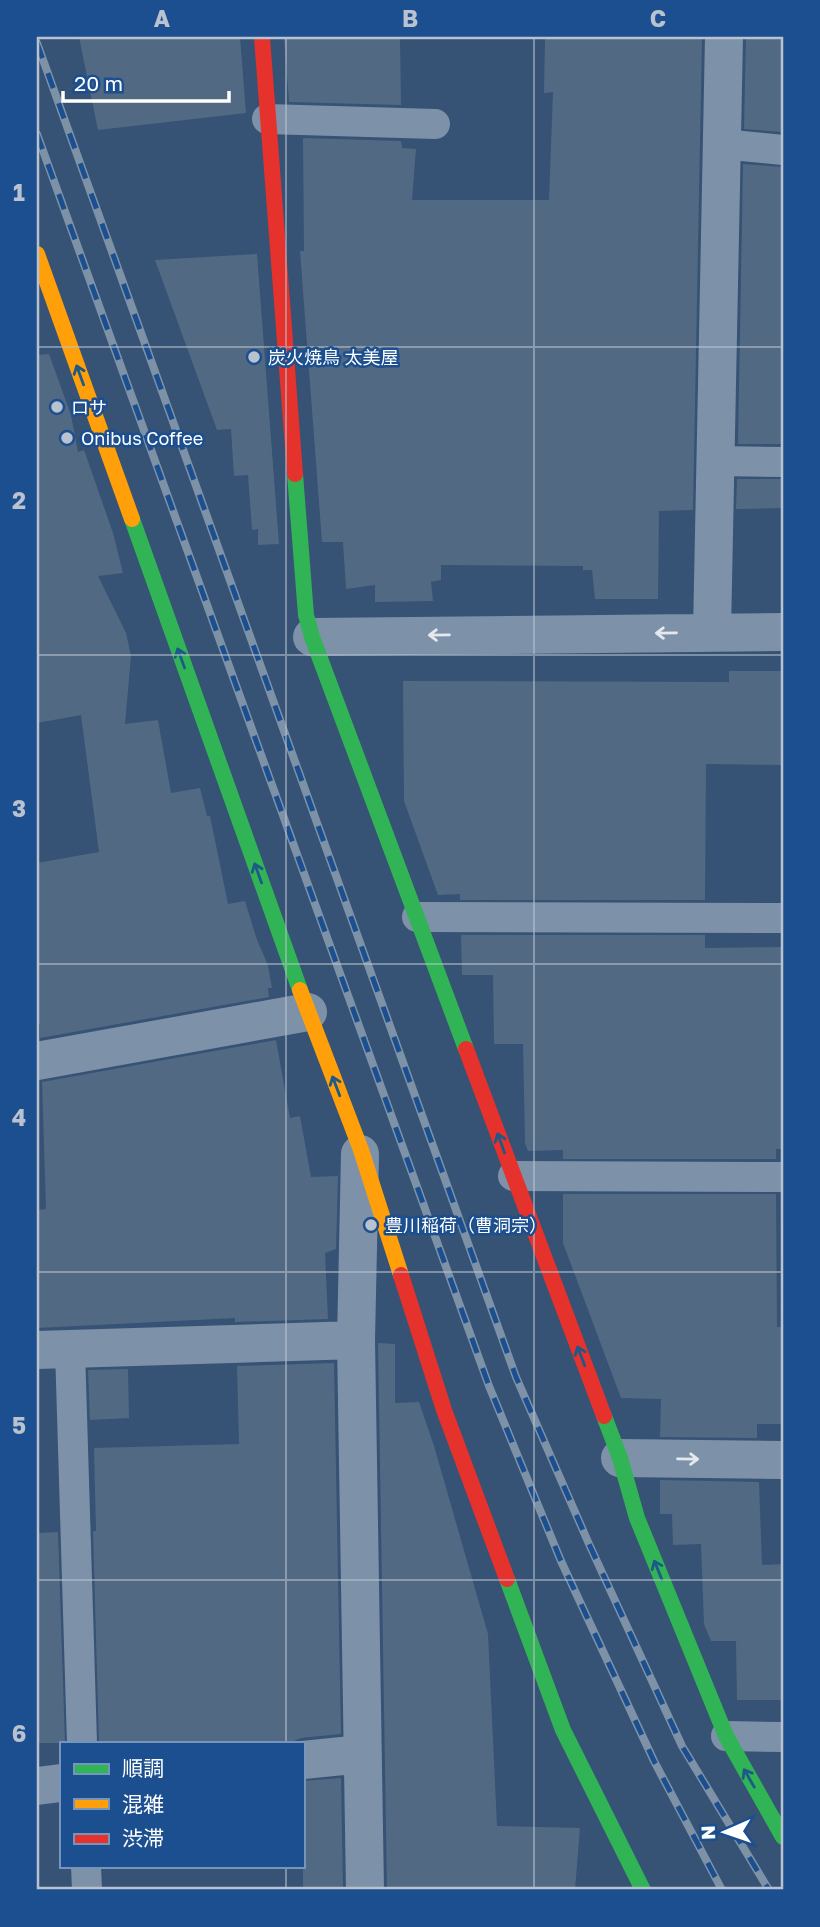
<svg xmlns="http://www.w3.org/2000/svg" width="820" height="1927" font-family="'Golos Text','Noto Sans JP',sans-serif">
<rect width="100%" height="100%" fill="#365274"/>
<path fill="#526984" d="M79 37H240L246 113 98 130Z
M284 37H400L401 105 289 102Z
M545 37H702L693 510 659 511 658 599H595L592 570H583V566L441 565V580L431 582 433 601 375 602V585L346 589 343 542H322L300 251H304L303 138 401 141 402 148 416 149 412 200H549L553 92 544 93Z
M746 37H783V132L744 129Z
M743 164 783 167V444H738Z
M257 254 279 544 258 545V529L252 530 248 475 234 476 231 429 217 430 155 260Z
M49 354 71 415 78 452 84 450 113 533 123 573 98 576 126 633 131 656 125 724 158 720 171 793 200 788 207 816H210L228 904 245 901 257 940 268 965 272 988H268L269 997 40 1038V1024L37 1025V863L99 852 81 715 37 723V355Z
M737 479H783V508L736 509Z
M729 671H783V765L706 764 705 900H460V894L438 895 404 801 403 681 729 682Z
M461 935H705V948L783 947V1149H776V1159H563V1150L528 1151 525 1143 523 1044H494L493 975H462Z
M276 1040 290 1118 300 1116 311 1177 338 1176 336 1249 325 1253 328 1319 235 1322V1318L37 1328V1210L46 1209 42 1082Z
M563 1194H776L777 1327H783V1424H757V1438L660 1437 661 1399 621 1398 563 1243Z
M378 1343 395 1344V1403L419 1402 434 1446 488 1634 497 1826 580 1828 575 1890H387Z
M334 1363 341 1734 301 1738 289 1743H99L93 1531H96L94 1448 239 1444 237 1366Z
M128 1369 129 1418 90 1420 88 1370Z
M660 1480 759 1482 762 1565 783 1564V1700H737L736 1641H711L704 1624 701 1544 673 1545 672 1514H660Z
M58 1532 65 1743H37V1533Z
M341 1778 343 1890H303V1781Z"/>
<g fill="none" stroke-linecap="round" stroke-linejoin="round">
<path stroke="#7d92a8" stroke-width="30" d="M267 119 435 124
M722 144 783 150
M716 461 783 462
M417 917 783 918
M513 1176 783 1177
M70 1349 82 1743
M726 1736 783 1737
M86 1866 87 1890"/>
<path stroke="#7d92a8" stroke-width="38" d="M712 632 724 37
M312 637 783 632
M37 1061 308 1012
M360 1154 356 1340 365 1890
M37 1350 356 1340
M620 1458 783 1460
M303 1760 362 1754
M37 1786 61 1783"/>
<path stroke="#30b455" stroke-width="16" d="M295 474 306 615 312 637 466 1049
M132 519 300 990
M604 1416 620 1458 637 1518 726 1736 783 1837
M507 1579 563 1730 643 1890"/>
<path stroke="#ff9f0a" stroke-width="16" d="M37 254 132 519
M300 990 361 1150 401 1275"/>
<path stroke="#e5322d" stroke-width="16" d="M262 37 295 474
M466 1049 604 1416
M401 1275 444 1410 507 1579"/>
<g stroke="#7e92a7" stroke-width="8">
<path id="rail" d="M37 43 516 1377 589 1544 682 1746 769 1890
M37 134 489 1386 561 1561 654 1761 722 1890"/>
</g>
<use href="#rail" stroke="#1b4f8f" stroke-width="5" stroke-dasharray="16" stroke-linecap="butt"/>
</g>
<defs><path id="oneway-shaft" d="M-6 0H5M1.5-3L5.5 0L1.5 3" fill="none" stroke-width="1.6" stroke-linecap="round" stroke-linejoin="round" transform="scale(1.75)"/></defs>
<g stroke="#1d5989">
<use href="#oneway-shaft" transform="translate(80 375) rotate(-110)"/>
<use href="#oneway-shaft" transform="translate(181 658) rotate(-110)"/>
<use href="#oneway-shaft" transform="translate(258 873) rotate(-110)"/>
<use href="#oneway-shaft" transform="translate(336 1086) rotate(-111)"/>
<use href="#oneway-shaft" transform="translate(501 1143) rotate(-110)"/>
<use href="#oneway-shaft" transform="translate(581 1356) rotate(-111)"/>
<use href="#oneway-shaft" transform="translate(658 1570) rotate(-112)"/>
<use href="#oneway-shaft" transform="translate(749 1778) rotate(-120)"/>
</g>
<g stroke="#e5e9ee">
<use href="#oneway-shaft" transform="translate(666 633) rotate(179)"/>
<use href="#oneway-shaft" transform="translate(439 635) rotate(179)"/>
<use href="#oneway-shaft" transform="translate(688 1459) rotate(1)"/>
</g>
<path fill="none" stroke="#b9c2ce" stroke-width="2" stroke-opacity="0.55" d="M286 37V1743M534 37V1890M37 347H783M37 655H783M37 964H783M37 1272H783M37 1580H783M286 1866V1890"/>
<g fill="#b9c2ce" stroke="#1b4f8f" stroke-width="2.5">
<circle cx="254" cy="357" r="7"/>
<circle cx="57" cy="407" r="7"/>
<circle cx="67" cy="438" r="7"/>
<circle cx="371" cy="1225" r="7"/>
</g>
<g text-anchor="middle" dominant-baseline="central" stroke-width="5" stroke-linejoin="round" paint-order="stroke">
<g font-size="18" fill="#fff" stroke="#1b4f8f" text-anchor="start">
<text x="268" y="357">炭火焼鳥 太美屋</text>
<text x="71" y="407">ロサ</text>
<text x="81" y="438">Onibus Coffee</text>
<text x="385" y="1225">豊川稲荷（曹洞宗）</text>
</g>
</g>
<rect width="820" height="1927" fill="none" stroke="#1b4f8f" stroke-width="77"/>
<rect x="60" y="1742" width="245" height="126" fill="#1b4f8f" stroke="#7695bc" stroke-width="2"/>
<rect x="74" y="1764" width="35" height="10" fill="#30b455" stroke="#7695bc" stroke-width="2"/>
<text x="122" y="1776" font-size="21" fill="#ffffff">順調</text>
<rect x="74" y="1799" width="35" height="10" fill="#ff9f0a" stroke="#7695bc" stroke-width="2"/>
<text x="122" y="1812" font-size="21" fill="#ffffff">混雑</text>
<rect x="74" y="1834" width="35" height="10" fill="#e5322d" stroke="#7695bc" stroke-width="2"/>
<text x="122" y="1846" font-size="21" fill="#ffffff">渋滞</text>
<g transform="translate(725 1832) rotate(268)" stroke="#1b4f8f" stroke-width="5" paint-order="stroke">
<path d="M0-5L12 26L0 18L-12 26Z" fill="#ffffff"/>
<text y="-10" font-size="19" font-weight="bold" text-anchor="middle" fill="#ffffff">N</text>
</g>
<path d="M63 91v10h166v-10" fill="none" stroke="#ffffff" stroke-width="3.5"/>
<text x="74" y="91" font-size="21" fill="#ffffff" stroke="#1b4f8f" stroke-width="5" paint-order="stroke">20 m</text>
<rect x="38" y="38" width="744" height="1850" fill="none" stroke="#b9c2ce" stroke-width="2.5"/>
<g font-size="23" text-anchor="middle" font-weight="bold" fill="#b9c2ce">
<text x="162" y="27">A</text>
<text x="410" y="27">B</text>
<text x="658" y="27">C</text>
<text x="19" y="201">1</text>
<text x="19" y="509">2</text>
<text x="19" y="817">3</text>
<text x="19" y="1126">4</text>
<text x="19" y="1434">5</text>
<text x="19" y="1742">6</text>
</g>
</svg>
